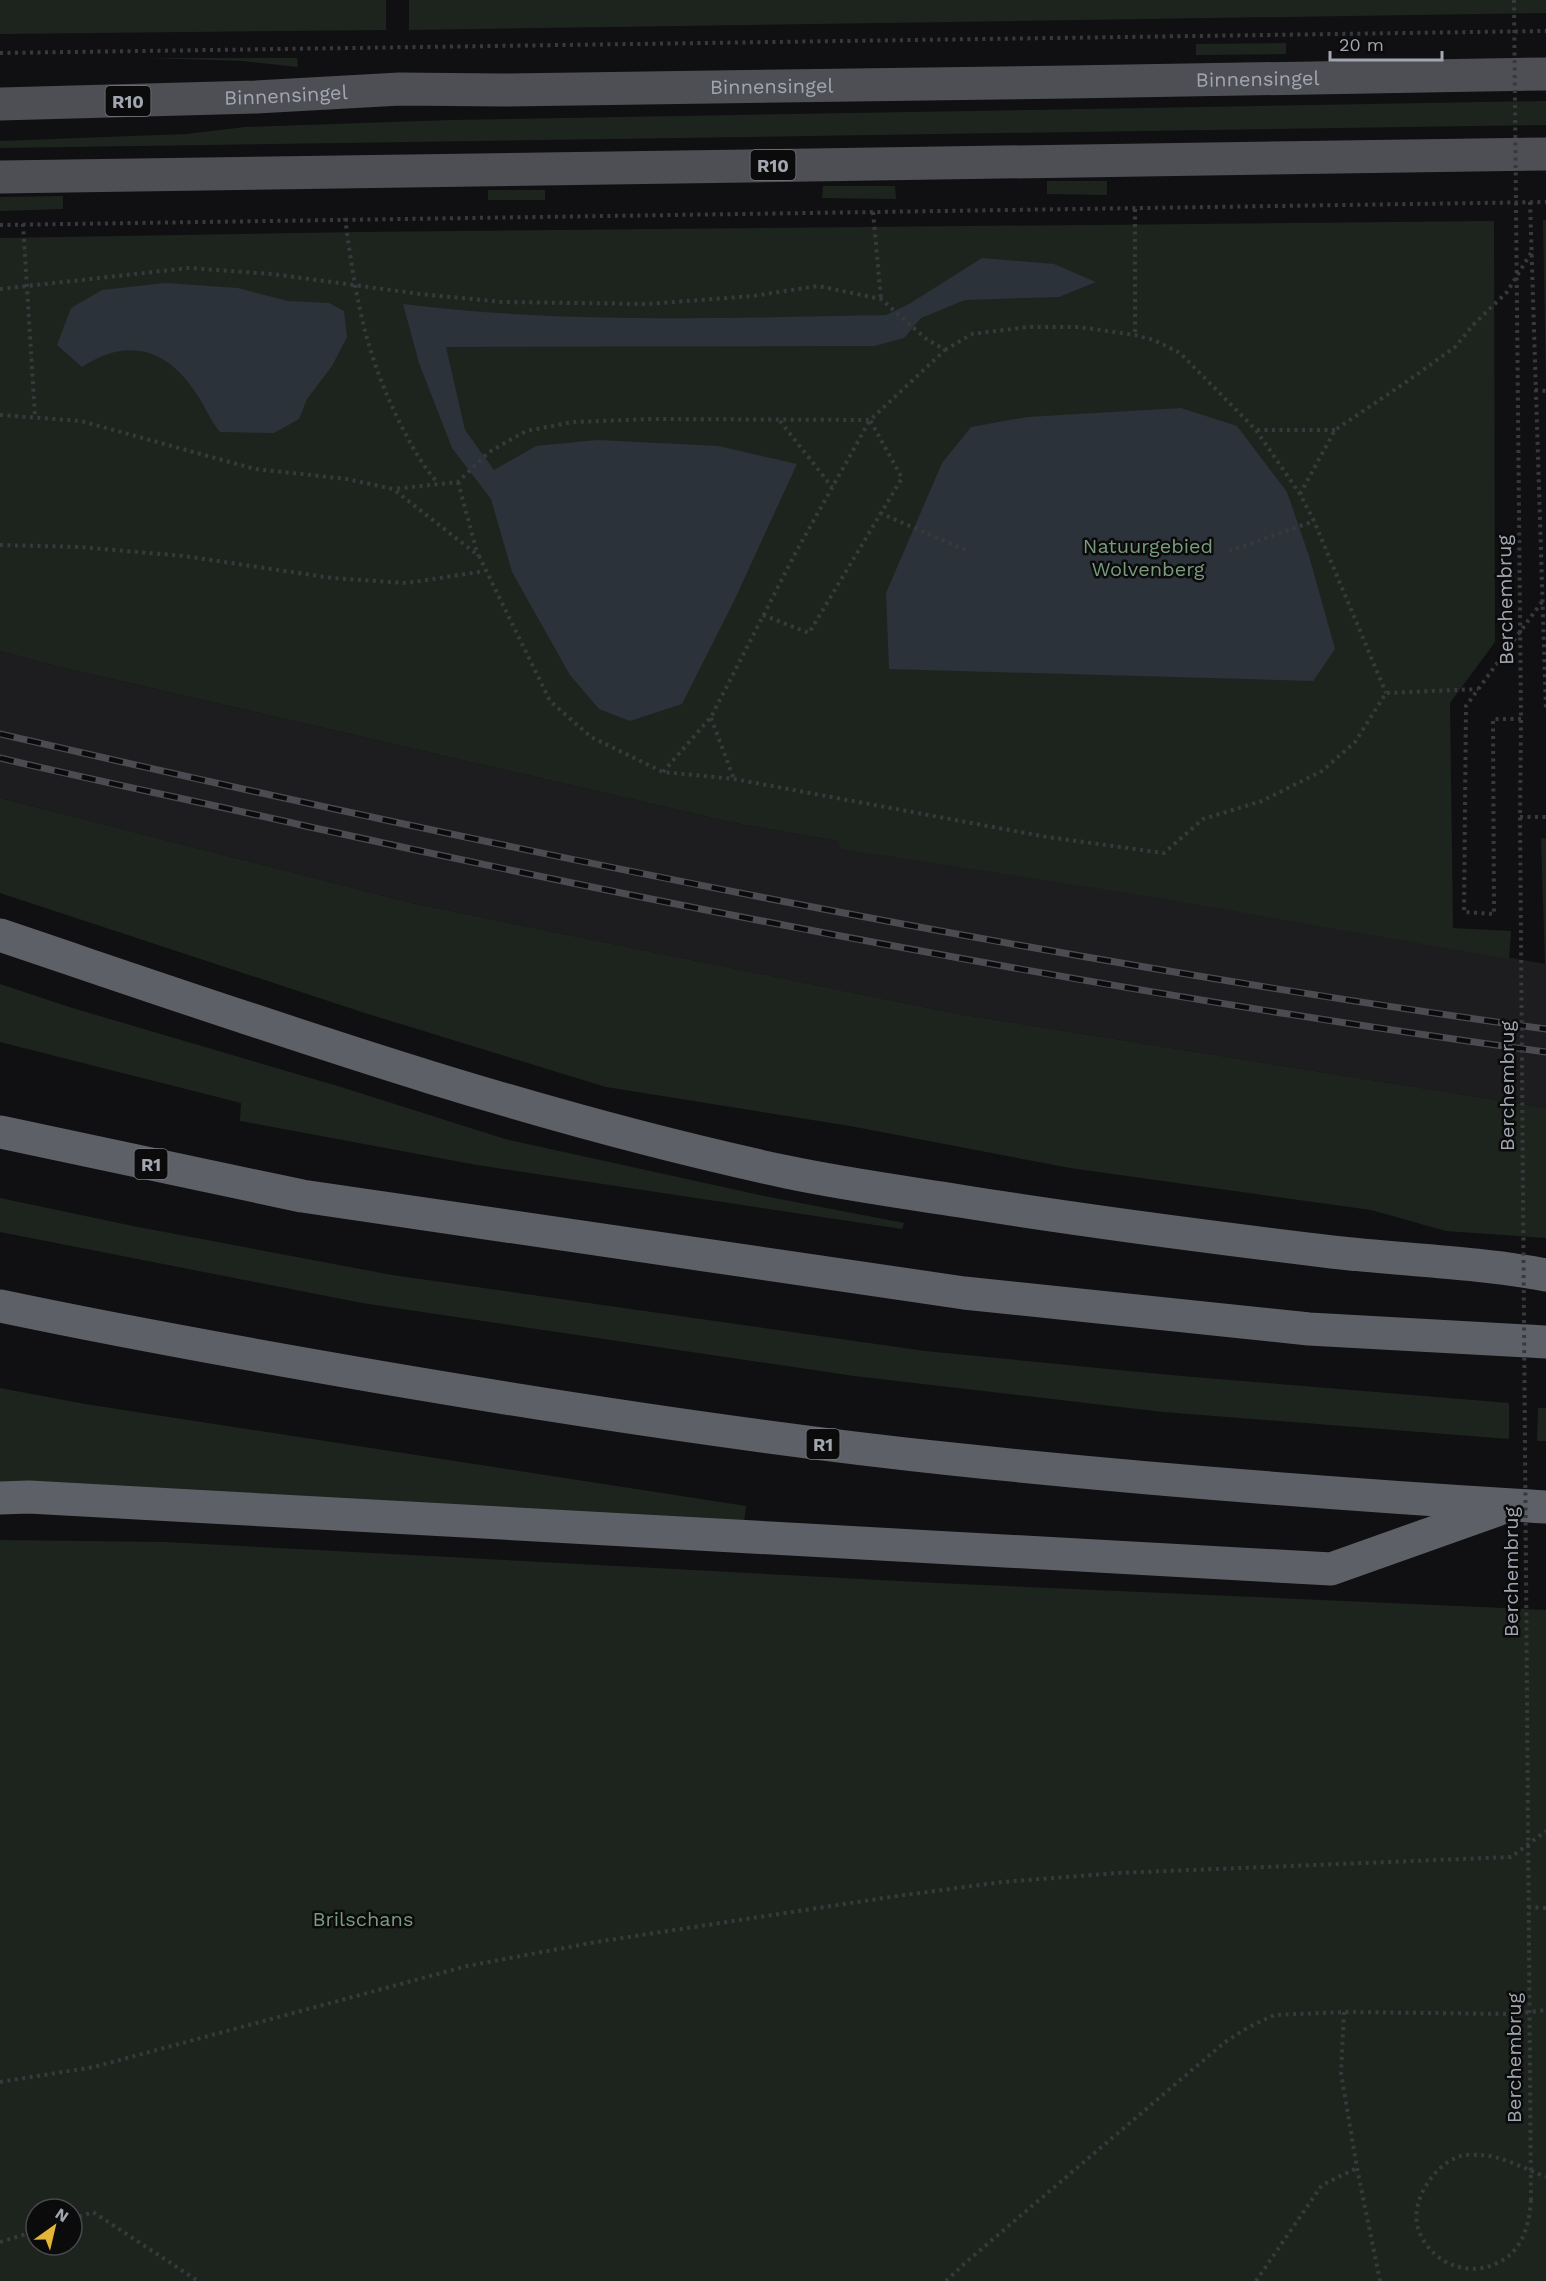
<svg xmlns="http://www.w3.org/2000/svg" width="1546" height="2281" font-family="'Work Sans',sans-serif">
<rect width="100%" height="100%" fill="#101012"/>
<path fill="#1d1c1e" d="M0 651 60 667 735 823 1546 964V1108L958 1014 416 904 0 798Z"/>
<path fill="#1d241e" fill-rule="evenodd" d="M0 0H386V30L0 34Z
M409 0H1546V13L409 30Z
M1286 43V54L1196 55V44Z
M149 58H297L298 67 243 61Z
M1546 101V125L0 148V141L186 134 245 127 451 120Z
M1047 181H1107V195L1047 194Z
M823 186H895L896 199 822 198Z
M488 190H545V200H488Z
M63 196V209L0 211V197Z
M1543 220H1546V388Z
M1494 221 1495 642 1450 703 1453 928 1511 931 1509 959 1147 896 842 849 838 841 735 823 60 667 0 651V238L359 232Z
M0 798 416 904 958 1014 1546 1108V1238L1446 1231 1371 1210 1070 1168 850 1126 606 1087 368 1014 0 893Z
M1541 838 1546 839V964H1545Z
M0 984 69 1007 341 1087 505 1139 764 1196 904 1223 902 1229 477 1165 240 1121 241 1103 0 1042Z
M0 1198 133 1226 392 1275 925 1351 1170 1375 1509 1403V1439L1163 1412 854 1376 362 1303 0 1232Z
M0 1388 85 1404 746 1506 744 1522 0 1483Z
M1538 1408H1546V1441H1537Z
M0 1540 165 1542 937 1583 1546 1610V2281H0ZM36 2209H72V2245H36Z"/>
<path fill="#2b3239" d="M982 258 1054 264 1096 282 1059 297 965 300 921 318 904 338 874 346 446 347 465 430 494 470 536 446 597 440 718 446 797 464 734 601 682 704 630 721 599 709 570 675 512 572 491 499 452 448 419 363 403 304C562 324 725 318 886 315L909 304Z
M165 283 238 288 288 301 329 303 344 311 347 337 332 366 307 399 299 419 274 433 220 432C210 420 205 406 196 393 167 348 127 337 82 367L57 345 71 308 102 290Z
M1181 408 1237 426 1287 492 1309 556 1335 649 1313 681 889 669 886 593 942 463 971 427 1027 417Z"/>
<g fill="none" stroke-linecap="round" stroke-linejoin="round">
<path stroke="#38393d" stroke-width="4" stroke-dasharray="3 4.5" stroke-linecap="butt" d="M0 53 1546 31
M1530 202 1546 711
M1135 209V335
M873 212 881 299
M345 218C355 293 364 349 397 417 409 441 420 463 438 483
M23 224 35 416
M0 225 1546 202
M0 289 189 268 272 274 420 294 503 302 647 304 753 296 818 286 881 299 925 338 945 350 870 420 652 419 573 422 526 431 489 452 458 482 393 489
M945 350 972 334 1028 327H1079L1135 335 1154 340 1180 353 1256 430 1300 494 1314 521 1386 693
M1535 390 1546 391
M0 415 81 421 255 469 347 479 393 489 479 556 550 701 591 737 663 772 734 779 1047 837 1164 853 1203 819 1262 801 1322 771 1355 742 1386 693 1478 689
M780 421 832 487
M1257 430H1335
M458 482 478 556
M1300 494 1335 430 1409 380 1455 347 1474 324 1507 292 1531 253
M880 513 965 550
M0 545 79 547 184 556 332 578 407 583 485 571
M1229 551 1314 521
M763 615 809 633 902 478 870 420
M711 718 734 779
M1521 719H1493L1494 914 1464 912 1466 706 1544 599
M663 772 711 717 796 552 870 420
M1520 817H1546
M1528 1907 1546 1908
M1344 2012 1341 2073 1357 2168 1380 2281
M0 2082 94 2067 467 1966 596 1942 890 1897 1002 1882 1118 1873 1511 1857 1546 1831
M1531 2200C1529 2227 1522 2253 1495 2264 1464 2278 1428 2260 1418 2228 1410 2202 1433 2166 1458 2157 1464 2154 1474 2155 1481 2155 1499 2155 1528 2170 1546 2177
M72 2219 93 2212 198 2281
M0 2242 36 2231
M946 2281 965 2263 1225 2042 1247 2028 1274 2015 1344 2012 1515 2014 1546 2010
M1256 2281 1322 2185 1357 2168"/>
<g stroke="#4e4f55" stroke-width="33">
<path id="s1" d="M0 104 256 97 400 89 502 90 1070 82 1546 74"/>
<path d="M0 177 1546 154"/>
</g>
<path stroke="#5e6067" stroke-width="33" d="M0 935C258 1022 520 1115 787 1172 844 1184 903 1192 960 1201 1084 1221 1208 1237 1332 1252 1403 1260 1476 1262 1546 1275
M0 1132 302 1196 964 1293 1309 1329 1546 1342
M0 1306C128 1333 257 1356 385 1378 573 1410 762 1439 952 1459 1150 1480 1348 1495 1546 1507
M0 1498 29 1497 1331 1569 1497 1510"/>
<g stroke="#4b4c51" stroke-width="7">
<path id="rail" d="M0 734C511 852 1026 957 1546 1029
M0 758C100 782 201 802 301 825 713 916 1128 995 1546 1052"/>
</g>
<use href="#rail" stroke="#0b0b0c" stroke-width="4.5" stroke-dasharray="14" stroke-linecap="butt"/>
<path stroke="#38393d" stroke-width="4" stroke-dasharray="3 4.5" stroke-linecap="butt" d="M1514 0 1521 719 1520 817 1531 2200"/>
</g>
<g text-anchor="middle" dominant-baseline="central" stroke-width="5" stroke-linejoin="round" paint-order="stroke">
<g fill="#0b0b0c" stroke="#757880" stroke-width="1.5">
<rect x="105.5" y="86" width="45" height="30" rx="4.5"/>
<rect x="750.5" y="150" width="45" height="30" rx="4.5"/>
<rect x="134.5" y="1149" width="33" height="30" rx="4.5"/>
<rect x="806.5" y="1429" width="33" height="30" rx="4.5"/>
</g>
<g font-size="18" font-weight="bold" fill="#a2a6b1">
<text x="128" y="101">R10</text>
<text x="773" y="165">R10</text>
<text x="151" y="1164">R1</text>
<text x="823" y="1444">R1</text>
</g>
<g font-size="20" fill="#a2a6b1" stroke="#0b0b0c">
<text stroke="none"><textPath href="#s1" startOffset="1258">Binnensingel</textPath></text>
<text stroke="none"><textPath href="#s1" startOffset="772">Binnensingel</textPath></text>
<text stroke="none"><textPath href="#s1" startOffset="286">Binnensingel</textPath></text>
<text transform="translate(1505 600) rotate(-91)">Berchembrug</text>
<text transform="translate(1507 1086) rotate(-90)">Berchembrug</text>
<text transform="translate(1511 1572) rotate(-90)">Berchembrug</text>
<text transform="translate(1514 2058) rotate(-90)">Berchembrug</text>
</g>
<g font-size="20" fill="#7a9b7e" stroke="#0b0b0c">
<text x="1148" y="546">Natuurgebied<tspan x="1148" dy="23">Wolvenberg</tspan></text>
<text x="363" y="1919">Brilschans</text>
</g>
</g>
<g transform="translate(54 2227) rotate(34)"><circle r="28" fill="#0b0b0c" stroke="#47494e" stroke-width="1.5"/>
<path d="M0-4.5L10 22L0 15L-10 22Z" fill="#e4b436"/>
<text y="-9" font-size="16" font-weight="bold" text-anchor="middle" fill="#a2a6b1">N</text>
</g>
<path d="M1330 51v9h112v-9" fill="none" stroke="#a2a6b1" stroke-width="3"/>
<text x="1339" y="51" font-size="18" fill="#a2a6b1" stroke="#0b0b0c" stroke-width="4.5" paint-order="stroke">20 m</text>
</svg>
